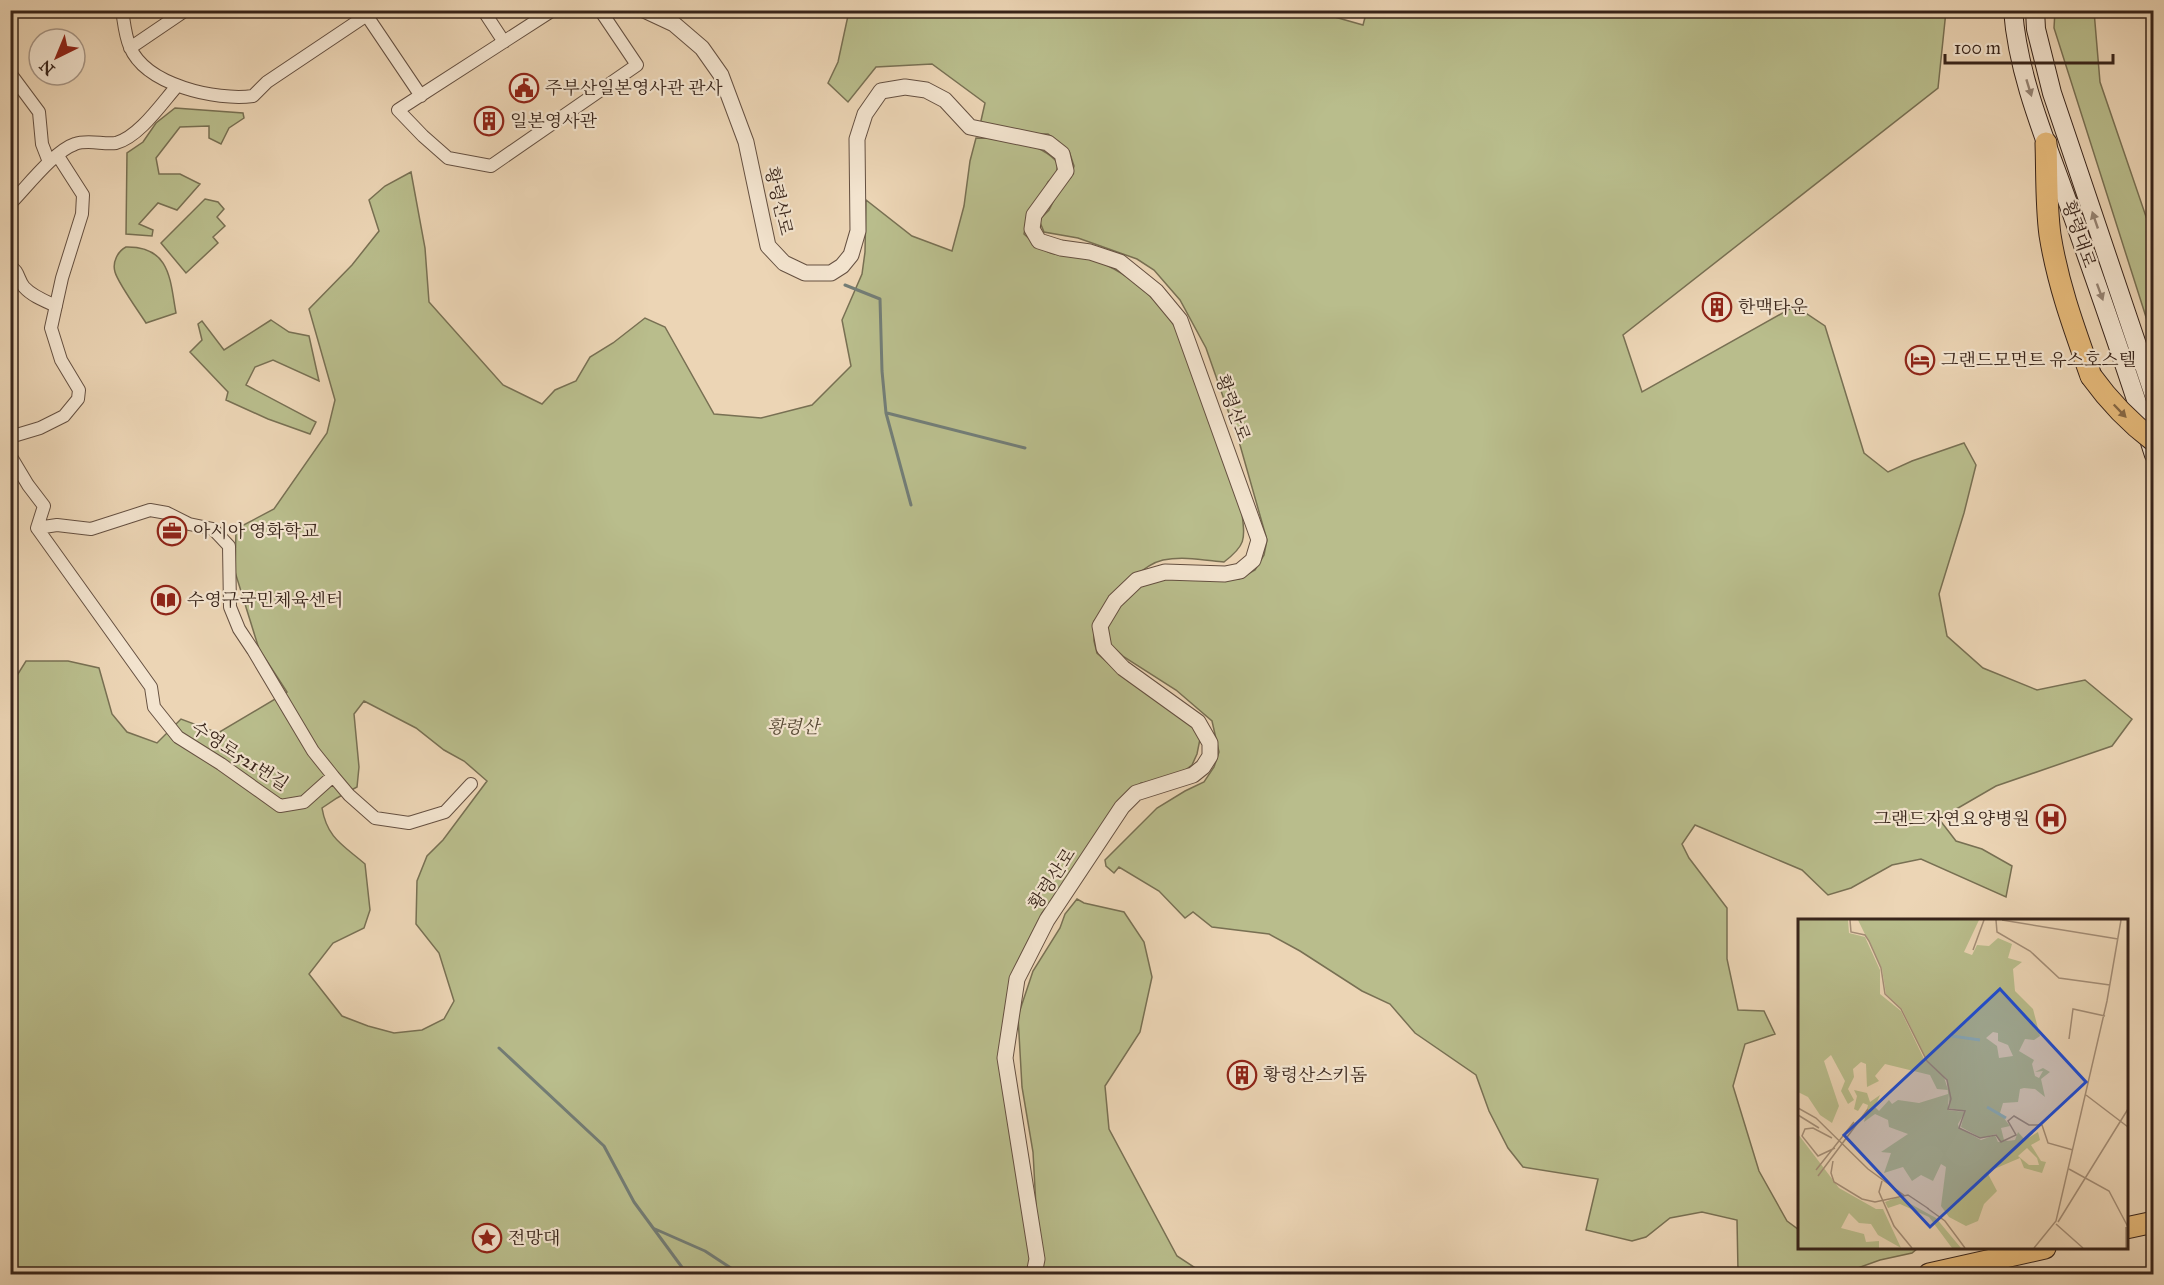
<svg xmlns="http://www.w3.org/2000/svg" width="2164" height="1285" font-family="'IM FELL Great Primer','Noto Serif KR',serif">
<rect width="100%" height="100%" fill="#ecd5b5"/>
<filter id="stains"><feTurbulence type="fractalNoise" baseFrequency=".00333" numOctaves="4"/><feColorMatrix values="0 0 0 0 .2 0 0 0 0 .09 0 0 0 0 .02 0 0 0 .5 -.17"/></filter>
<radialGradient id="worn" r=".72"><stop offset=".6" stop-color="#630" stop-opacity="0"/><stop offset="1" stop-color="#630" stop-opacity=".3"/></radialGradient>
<path fill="#b9bd8c" stroke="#787053" stroke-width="1.5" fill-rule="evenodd" d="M1310 10 1363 25 1367 10 1946 11 1938 88 1623 335 1642 392 1795 306 1825 326 1864 453 1888 472 1912 461 1964 443 1976 465 1964 513 1939 594 1947 636 1983 668 2037 690 2085 680 2132 719 2112 746 1996 786 1939 819 1956 841 1982 849 2012 866 2006 897 1921 859 1892 865 1851 888 1828 895 1802 870 1695 825 1682 844 1689 858 1727 908V959L1738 1010 1764 1011 1775 1034 1745 1044 1733 1086 1759 1171 1787 1221 1799 1230 1800 1248H1918L1912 1253 1880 1260 1841 1274H1734L1738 1271 1737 1220 1702 1212 1670 1218 1646 1237 1632 1241 1586 1230 1598 1179 1523 1167 1508 1148 1489 1111 1476 1075 1415 1033 1390 1004 1362 991 1300 951 1269 934 1212 927 1193 912 1185 918 1159 891 1119 867 1114 873 1106 866 1105 860 1157 808 1185 791 1204 782 1214 767 1219 752 1212 721 1176 690 1124 657 1107 641 1109 618 1140 585 1161 579H1239L1255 570 1264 555 1267 540 1240 445 1206 348 1180 300 1154 270 1137 259 1078 238 1044 232 1039 220 1049 210 1060 188 1071 177 1074 166 1069 151 1048 134H1026L980 125 985 103 932 64 876 67 848 102 828 83 838 62 849 11Z
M2055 11H2094L2100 82 2153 237V339L2054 28Z
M175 108 243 113 244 118 229 128 221 144 209 138V126L180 127 156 158 159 174H180L200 184 177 210 158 203 139 224 153 230 152 236 126 234 127 153 143 142 156 123Z
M976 138C1004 138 1039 141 1058 163L1056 175 1048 182 1035 209 1027 219 1024 234C1033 242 1043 252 1055 254 1063 256 1071 255 1079 256 1119 264 1157 296 1177 330L1242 513C1245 540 1246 545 1224 562 1204 560 1183 556 1163 560 1137 566 1112 602 1094 621V641L1097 653 1128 681 1170 707 1197 730 1200 739 1197 754 1192 765 1180 774 1160 781 1141 783 1123 798 1061 889 1042 913 1019 959 1001 1053 1031 1257 1027 1274H11V685L26 661H68L99 668 112 714 127 732 157 743 181 719 218 733 287 692 259 649 235 572 236 529 274 509 327 433 335 400 309 309 352 265 379 231 369 200 385 186 411 172 425 248 429 302 503 385 542 404 555 390 576 381 590 357 613 343 645 318 665 327 714 414 761 418 812 405 851 366 842 320 862 274 865 252 866 200 912 236 952 251 964 206 970 161ZM364 701 416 728 444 750 464 761 487 781 443 840 427 856 417 881 416 924 439 953 454 1001 444 1019 422 1030 394 1033 368 1026 342 1016 309 974 333 943 364 928 370 910 365 864C343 845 327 838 322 808L337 798 357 787 359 767 354 714Z
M205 199 218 202 224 209 217 217 225 226 213 237 218 243 186 273 161 243Z
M126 247C171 246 170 281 176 313L146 323C139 312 118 283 115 272 112 262 118 251 126 247Z
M271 320 289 332 309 336 319 381 273 360 255 367 246 385 316 422 310 434 268 419 226 400 228 392 190 352 202 340 198 324 202 321 224 350Z
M1077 899 1084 903 1124 912 1144 942 1152 977 1140 1032 1105 1086 1109 1129 1177 1256 1203 1273 1227 1274H1043L1037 1225 1033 1152 1022 1087 1018 1016 1033 971 1060 928 1065 914Z"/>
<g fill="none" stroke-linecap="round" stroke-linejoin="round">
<path stroke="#737d76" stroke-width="3" d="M845 285 880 299 882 371 886 413 911 505
M887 413 1025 448
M499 1048 604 1146 634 1202 684 1270
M655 1229 705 1251 740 1274"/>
<g stroke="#655041" stroke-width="14">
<path id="minor" d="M122 10C124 22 125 36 130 47 146 85 216 101 253 96L267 82 367 15
M363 10 421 96
M483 10 504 42
M553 10 398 110 423 136 448 158 491 166 637 65 600 10
M130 48 186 10
M10 73 39 112 42 144 49 162
M10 204C26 188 54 151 75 144 88 139 104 145 116 143 139 137 162 103 177 86
M10 266C19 271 18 280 24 287 32 296 45 301 56 306
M10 437 40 428 64 416 78 399 79 390 61 360 51 328 62 278 82 214 83 195 58 156
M10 455 28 485 44 506 37 528 151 687 154 707 178 737 221 764 280 806 304 802 333 776 349 795 375 818 409 823 445 812 471 784
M37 528 57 525 91 529 150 510 167 513 189 524 213 529 229 546 230 607 239 629 253 650 313 751 333 776"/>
</g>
<g stroke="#655041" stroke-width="17">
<path id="tertiary" d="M644 10 674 24 702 48 721 75 746 142 768 246 784 263 805 273H831L842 266 851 255 858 231 857 139 865 114 881 91 905 87 926 90 945 100 970 127 1048 143 1062 154 1066 171 1034 215 1032 229 1039 241 1061 248 1090 252 1120 262 1156 291 1180 320 1259 540 1253 560 1240 571 1225 574 1165 572 1137 580 1115 601 1100 626 1104 648 1123 668 1198 722 1210 743V756L1203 767 1193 775 1136 793 1122 807 1047 920 1017 979 1005 1058 1037 1259 1034 1274"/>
</g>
<g stroke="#38241a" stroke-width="20">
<path id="secondary" d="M2013 10C2018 77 2046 141 2068 203 2098 287 2127 370 2154 455
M2035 10 2036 29 2052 93 2154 395"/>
</g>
<g stroke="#38241a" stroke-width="23">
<path id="trunk" d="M2046 143C2047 173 2046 205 2050 235 2058 285 2074 328 2091 376
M2126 1228 2154 1222
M1929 1274 2045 1248"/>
</g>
<use href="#minor" stroke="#f3e4cf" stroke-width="12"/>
<use href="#tertiary" stroke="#f3e4cf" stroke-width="15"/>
<use href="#secondary" stroke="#f3e4cf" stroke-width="18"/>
<use href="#trunk" stroke="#e6ba7a" stroke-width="21"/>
<g stroke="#38241a" stroke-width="23" stroke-linecap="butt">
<path id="trunk-bridge" d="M2091 376C2109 401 2129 422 2154 441"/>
</g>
<use href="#trunk-bridge" stroke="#e6ba7a" stroke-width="21"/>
</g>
<defs><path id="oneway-solid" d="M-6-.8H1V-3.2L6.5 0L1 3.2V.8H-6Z" transform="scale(1.5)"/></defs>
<g fill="#968474">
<use href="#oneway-solid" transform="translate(2029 88) rotate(73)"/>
<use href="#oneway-solid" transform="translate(2095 220) rotate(-109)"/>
<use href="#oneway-solid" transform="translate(2100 292) rotate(70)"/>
</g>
<use fill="#866845" href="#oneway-solid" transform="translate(2120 411) rotate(46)"/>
<defs>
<g id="civic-ring" transform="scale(1.5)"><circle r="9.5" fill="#f3e4cf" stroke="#8f2418" stroke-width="1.5"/><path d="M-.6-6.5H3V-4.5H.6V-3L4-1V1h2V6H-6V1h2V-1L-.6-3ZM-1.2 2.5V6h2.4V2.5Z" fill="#8f2418"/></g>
<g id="building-ring" transform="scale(1.5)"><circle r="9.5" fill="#f3e4cf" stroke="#8f2418" stroke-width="1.5"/><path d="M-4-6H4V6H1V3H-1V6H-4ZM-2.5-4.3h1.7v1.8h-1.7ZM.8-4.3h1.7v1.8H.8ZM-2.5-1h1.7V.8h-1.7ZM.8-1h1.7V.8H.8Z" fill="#8f2418"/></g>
<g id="hotel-ring" transform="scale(1.5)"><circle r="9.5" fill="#f3e4cf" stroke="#8f2418" stroke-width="1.5"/><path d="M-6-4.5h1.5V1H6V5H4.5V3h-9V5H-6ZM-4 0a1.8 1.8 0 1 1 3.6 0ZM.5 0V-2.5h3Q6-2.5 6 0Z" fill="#8f2418"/></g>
<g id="office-ring" transform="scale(1.5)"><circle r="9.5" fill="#f3e4cf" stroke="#8f2418" stroke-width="1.5"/><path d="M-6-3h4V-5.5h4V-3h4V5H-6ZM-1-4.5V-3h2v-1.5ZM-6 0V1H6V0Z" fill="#8f2418"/></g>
<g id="library-ring" transform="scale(1.5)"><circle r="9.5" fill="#f3e4cf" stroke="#8f2418" stroke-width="1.5"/><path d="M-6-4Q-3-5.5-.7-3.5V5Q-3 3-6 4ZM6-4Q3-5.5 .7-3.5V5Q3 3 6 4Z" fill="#8f2418"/></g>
<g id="hospital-ring" transform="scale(1.5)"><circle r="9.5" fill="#f3e4cf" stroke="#8f2418" stroke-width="1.5"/><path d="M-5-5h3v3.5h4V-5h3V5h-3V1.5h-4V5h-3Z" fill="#8f2418"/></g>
<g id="sight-ring" transform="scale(1.5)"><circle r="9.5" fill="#f3e4cf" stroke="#8f2418" stroke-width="1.5"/><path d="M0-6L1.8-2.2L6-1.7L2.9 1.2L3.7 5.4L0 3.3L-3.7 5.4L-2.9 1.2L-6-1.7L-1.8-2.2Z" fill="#8f2418"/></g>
</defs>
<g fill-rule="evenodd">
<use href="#civic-ring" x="524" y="88"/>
<use href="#building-ring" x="489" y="121"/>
<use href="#building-ring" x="1717" y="307"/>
<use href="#hotel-ring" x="1920" y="360"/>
<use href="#office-ring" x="172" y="531"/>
<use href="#library-ring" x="166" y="600"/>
<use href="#hospital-ring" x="2051" y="819"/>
<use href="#building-ring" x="1242" y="1075"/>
<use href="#sight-ring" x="487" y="1238"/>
</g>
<g text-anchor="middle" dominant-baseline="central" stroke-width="4.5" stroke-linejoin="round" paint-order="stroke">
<g font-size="18" fill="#38241a" stroke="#f3e4cf" text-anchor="start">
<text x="545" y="88">주부산일본영사관 관사</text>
<text x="510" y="121">일본영사관</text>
<text x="1738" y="307">한맥타운</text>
<text x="1941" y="360">그랜드모먼트 유스호스텔</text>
<text x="193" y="531">아시아 영화학교</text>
<text x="187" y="600">수영구국민체육센터</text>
<text x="2030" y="819" text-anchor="end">그랜드자연요양병원</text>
<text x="1263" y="1075">황령산스키돔</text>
<text x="508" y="1238">전망대</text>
</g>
<g font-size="18" fill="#38241a" stroke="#f3e4cf">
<text transform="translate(779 201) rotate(77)">황령산로</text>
<text transform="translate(2079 234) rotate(71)">황령대로</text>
<text transform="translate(1233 408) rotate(70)">황령산로</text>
<text transform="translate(240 756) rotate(33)">수영로521번길</text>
<text transform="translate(1052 879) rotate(-57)">황령산로</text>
</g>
<g font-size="18" font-style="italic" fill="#584a36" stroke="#f3e4cf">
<text x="793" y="727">황령산</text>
</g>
</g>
<g transform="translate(1798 919)">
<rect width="330" height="330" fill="#ecd5b5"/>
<path d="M0 1H50L51 14 67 18 82 51V75L103 92 126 140 146 158 150 171 139 170 132 156 87 145 77 157 81 162 69 168 68 145 63 143 55 150 56 158 50 170 56 181 50 185 43 172 47 162 33 136 26 142 41 187 34 204 22 196 10 178 0 173ZM60 1H181L166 33 174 36 179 26 191 27 200 19 214 25 210 39 224 43 215 50 217 72 235 90 242 117 236 121 227 120 221 132 236 141 234 145 237 157 241 159 245 152 237 153 245 149 252 153 243 160 247 178 237 170 226 169 222 170 220 183 205 184 202 194 212 207 203 209 206 221 210 222 217 221 220 213 227 221 240 213 242 221 233 226 243 242 248 243 244 254 226 249 222 239 189 253 199 272 186 285 180 302 168 307 151 298 143 287 148 248 143 245 135 262 123 256 114 262 105 248 86 254 93 234 83 233 110 215 91 208 90 201 77 195 66 203 70 186 65 184 60 192 56 190 59 177 56 171 69 174 72 183 82 176 77 188 81 192 91 181 94 185 100 181 121 184 150 175V191L167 193 160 205 161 209 183 221 197 216 200 223 205 222H201L198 215 183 219 163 208 167 192 151 189 149 160 129 142 104 90 88 75 84 50ZM195 113 200 114V122L210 126 215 137 201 139 199 127 188 119ZM229 229 239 239 241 246H231L220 237ZM0 215 41 269 78 290H85L103 329 80 316 73 305 61 304 51 294 43 309 66 315 68 323 81 322V329H0ZM100 278 138 299 163 329H154L131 298 102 285 90 289 87 283Z" fill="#b9bd8c" fill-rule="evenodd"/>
<path fill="none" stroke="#9ab8b4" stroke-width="3" d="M154 117 182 121M189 188 208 199"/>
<path fill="none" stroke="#a48e77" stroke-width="1.5" d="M52 1 53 13 67 16 71 22 83 49 87 75 103 90 129 142 149 161 153 180 150 190 167 192 161 209 182 219 198 216 203 223 218 216 210 202 216 197 231 206H244L250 224 275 231M198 1 199 13 232 32 261 59 312 66M204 1 320 20M175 31 186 1M271 120 275 90 307 97M288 176 330 208M0 189 18 199 70 250 107 277M0 196 21 209M34 219 15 209 7 210 4 217 20 237 37 229M35 242 33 254 36 263 64 280 77 283 110 276 131 290M271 250 311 272 330 308M18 251 56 203M20 257 70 190M84 262 81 273 96 307 114 329M129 289 147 302 167 329M260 303 330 190M258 305 285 329M236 329 258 302 309 82 323 1M328 329V308"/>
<path fill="#1d4ed8" fill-opacity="0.15" stroke="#1d4ed8" stroke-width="3" d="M202 70 288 163 132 308 46 216Z"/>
<rect width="330" height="330" fill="none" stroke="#38241a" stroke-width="3"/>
</g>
<rect width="2164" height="1285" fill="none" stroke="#ecd5b5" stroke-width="36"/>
<rect x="12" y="12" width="2140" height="1261" fill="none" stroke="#38241a" stroke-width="3"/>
<rect x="18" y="18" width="2128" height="1249" fill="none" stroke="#38241a" stroke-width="1.5"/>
<g transform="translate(57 57) rotate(223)"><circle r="28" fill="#f3e4cf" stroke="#a89787" stroke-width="1.5"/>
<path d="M0-4.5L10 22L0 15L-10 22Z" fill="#8f2418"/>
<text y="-9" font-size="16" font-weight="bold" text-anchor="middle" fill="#38241a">N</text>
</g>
<path d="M1945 54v9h168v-9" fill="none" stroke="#38241a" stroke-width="3"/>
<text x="1954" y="54" font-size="18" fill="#38241a" stroke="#f3e4cf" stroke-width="4.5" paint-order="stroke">100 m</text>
<rect width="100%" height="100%" filter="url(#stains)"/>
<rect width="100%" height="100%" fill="url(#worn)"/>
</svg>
